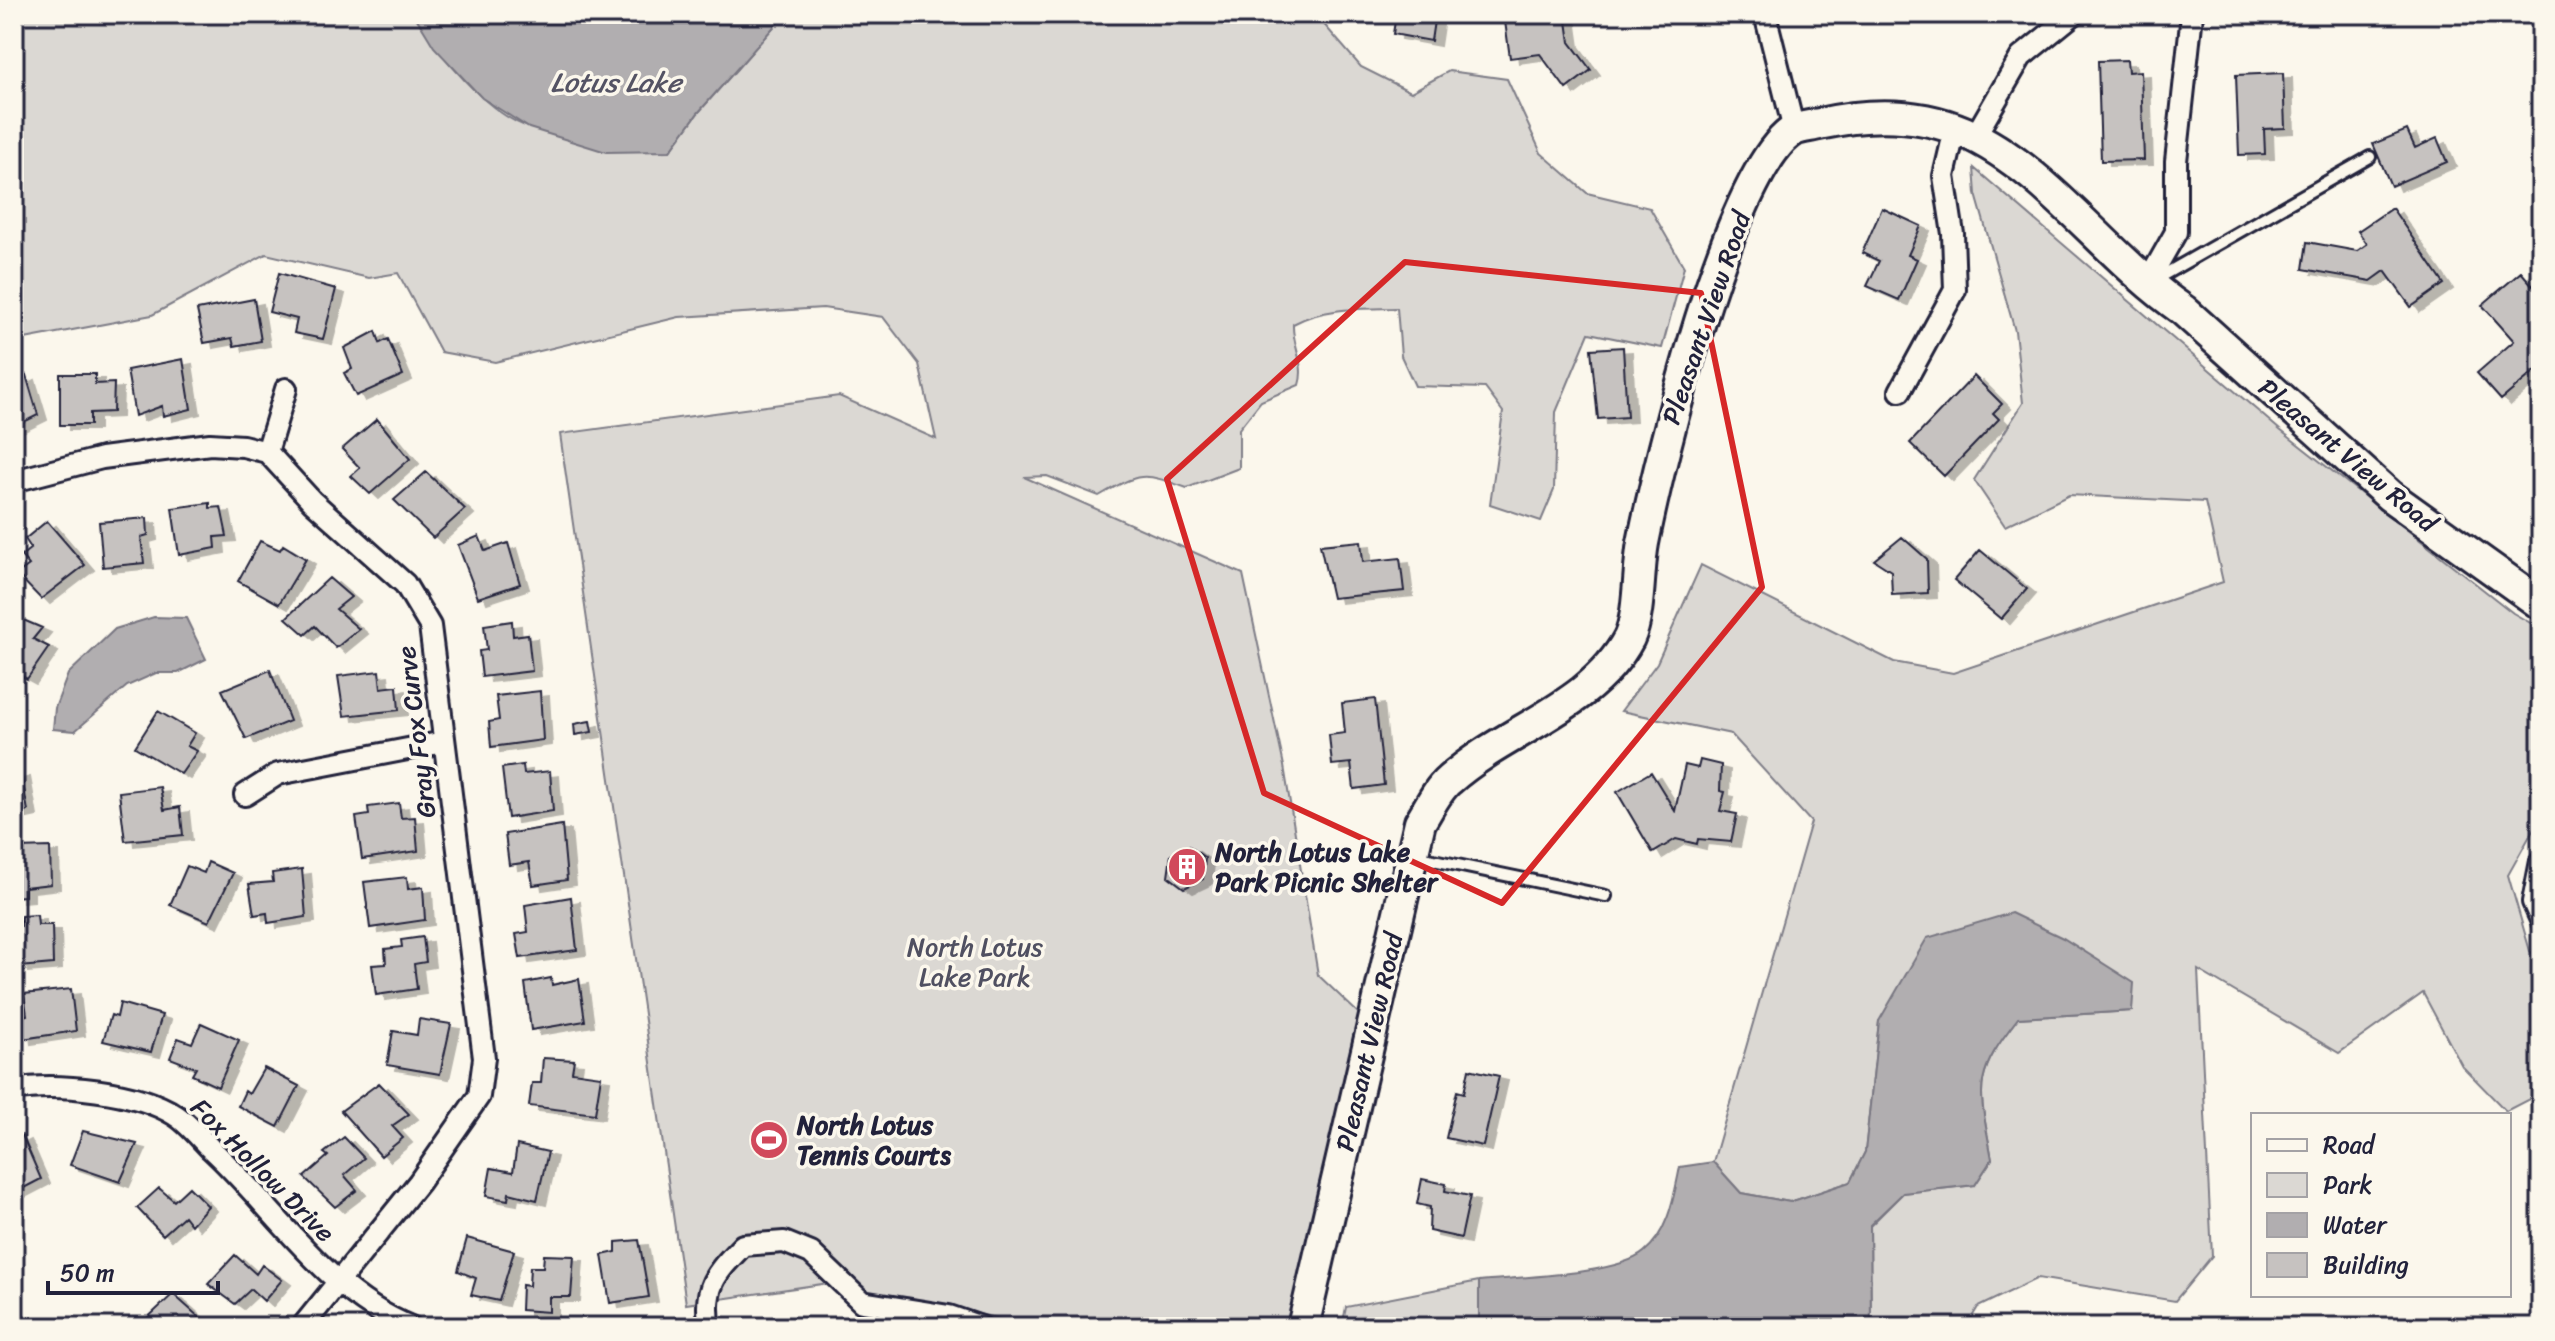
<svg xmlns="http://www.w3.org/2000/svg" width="2555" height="1341" font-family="Sriracha,sans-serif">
<defs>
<filter id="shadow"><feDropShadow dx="9" dy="5" stdDeviation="0" flood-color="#0004"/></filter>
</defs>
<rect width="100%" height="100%" fill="#fbf7ec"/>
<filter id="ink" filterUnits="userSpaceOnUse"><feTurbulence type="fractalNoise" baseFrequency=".0125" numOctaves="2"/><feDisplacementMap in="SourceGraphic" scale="16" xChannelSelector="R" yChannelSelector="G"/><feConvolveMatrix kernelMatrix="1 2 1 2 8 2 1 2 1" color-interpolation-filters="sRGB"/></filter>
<g filter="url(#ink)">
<path fill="#dbd8d3" stroke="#7e7d87" stroke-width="2" d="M14 14H414C437 52 487 115 531 128 575 141 625 144 670 151L698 113 785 14H1315L1361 67 1411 92 1449 71 1507 79 1541 153 1587 193 1650 208 1684 267 1662 348 1589 333 1556 412 1554 490 1541 521 1490 504 1503 412 1485 388 1415 386 1401 356 1397 308C1361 309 1325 307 1293 324 1292 346 1306 364 1299 385L1261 401 1239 429V468L1187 488C1142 472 1140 472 1099 496L1047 476 1024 477 1243 574 1284 766 1318 975 1373 1027 1293 1327H1034L912 1298 868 1295 849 1280 686 1304 560 434 839 396 936 439 919 364 883 317 823 308 679 317 495 362 441 352 398 273 369 278 266 254 152 315 14 341Z
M1974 168 2280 430 2513 613 2541 629V816L2508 875 2530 951 2541 962V1093L2506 1111 2462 1066 2423 993 2339 1053 2198 970 2212 1256 2175 1301 2038 1278 1978 1307 1966 1327H1871L1870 1226 1903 1193 1975 1185 1992 1159C1979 1088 1971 1078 2018 1018L2132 1011 1879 1021 1865 1152 1850 1182 1790 1202 1741 1193 1713 1162 1811 822 1731 734 1621 711 1657 663 1701 565 1894 662 1953 673 2223 582 2205 502 2069 495 2005 526 1974 480 2023 403 2015 331 1976 194Z
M1479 1281 1481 1327H1342L1346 1307Z"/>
<path fill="#b1aeb0" stroke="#787681" stroke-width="2" d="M414 14H785L698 113 670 151 606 152 529 128 482 98 434 47Z
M154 617 186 618 206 659 178 673H156L127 686 75 731 53 729 55 708 68 674 115 629Z
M2011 913 2063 938 2134 983 2132 1011 2018 1018C1971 1078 1979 1088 1992 1159L1975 1185 1903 1193 1870 1225 1871 1327 1479 1325V1281C1517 1277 1617 1275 1644 1252 1669 1232 1674 1195 1680 1167L1713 1162 1741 1193 1790 1202 1850 1182 1865 1152 1879 1021 1927 938Z"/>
<path fill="#c6c2c0" stroke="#22223b" stroke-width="2" filter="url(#shadow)" d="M1396 14H1435L1431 41 1393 34Z
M1504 14H1566L1570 42 1591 70 1566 89 1540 54 1510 58Z
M2127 60 2128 72 2141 71 2144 160 2101 161 2098 61Z
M2283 73 2285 128 2264 129 2265 154 2239 155 2236 75Z
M2407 130 2415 148 2437 138 2447 162 2391 186 2373 144Z
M1882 208 1921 226 1908 255 1917 259 1899 300 1867 286 1879 261 1862 253Z
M2392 208 2444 284 2411 307 2385 271 2371 281 2303 269 2307 242 2357 251 2367 244 2358 231Z
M2521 272 2541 295V366L2501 400 2477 373 2514 341 2482 305Z
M279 273 336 289 323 339 294 333 297 319 269 312Z
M254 299 261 341 234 346 232 338 204 343 197 310Z
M376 331 380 343 388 339 403 375 356 396 344 373 352 369 344 348Z
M1623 347 1627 417 1598 419 1591 349Z
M183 359 191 409 163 416 162 406 135 416 127 370Z
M60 374H95V384L114 383 113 412 90 413V425H60Z
M26 375 38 415 14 427V381Z
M1974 376 2002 404 1993 413 1999 419 1944 476 1910 443Z
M377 419 410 459 370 494 351 476 360 468 342 449Z
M426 472 465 509 433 538 394 500Z
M210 503V508L221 507 227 536 215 537 216 548 179 555 172 508Z
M147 518 148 535 141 537 144 563 103 567 99 522Z
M47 521 85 565 41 599 17 574 29 565 21 556 31 548 25 539Z
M479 536 485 551 508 543 520 584 478 598 458 545Z
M1902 537 1927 559 1928 593 1892 595 1891 571 1874 560Z
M260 541 280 550 283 545 306 559 279 604 238 581Z
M1361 541 1363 562 1400 558 1404 591 1332 598 1320 545Z
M1980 550 2027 589 2001 619 1954 580Z
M329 578 351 597 336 609 359 629 336 648 315 626 305 635 286 618Z
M14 616 42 628 33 639 49 647 27 679 14 672Z
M512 621 513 636 528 634 532 671 482 677 479 651 487 650 484 625Z
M270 670 290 721 246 739 222 690Z
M379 671 381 688 397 686 399 710 344 716 338 676Z
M540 691 543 740 491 747 489 722 499 720 496 696Z
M1375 699 1384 785 1354 789 1351 763 1332 765 1329 735 1345 733 1342 703Z
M158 711 195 733 187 746 197 751 181 774 135 747Z
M590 721 592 732 575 735 574 724Z
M1700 760 1721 765 1720 791 1725 792 1720 811 1737 814 1731 842 1698 839 1697 844 1676 839 1653 853 1617 792 1651 772 1675 811 1685 765 1698 768Z
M523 765 524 774 550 771 553 811 508 818 502 768Z
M21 772 28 811 14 814V774Z
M160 787 164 810 180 807 183 835 125 841 119 792Z
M399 803 401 818 415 817 418 851 362 859 356 817 369 815 368 807Z
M562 825 567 880 533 885 529 862 509 865 505 834Z
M1189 846 1205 858 1203 879 1184 888 1168 876 1171 855Z
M50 847 51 884 25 887V896L14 897V870H19L18 848Z
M208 862 233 873 209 922 170 905 187 866 204 873Z
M302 869 306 917 268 923 267 913 254 915 249 884 273 882 272 873Z
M407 877 408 889 423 887 425 920 370 928 364 882Z
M571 897 577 950 520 958 516 934 528 932 525 905Z
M37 915 38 925H52L53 964 19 967 16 926H21V916Z
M423 937 426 962 414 964 417 989 376 995 372 965 386 964 385 949 402 947 401 940Z
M551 978 552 985 579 979 585 1021 531 1030 525 983Z
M71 989 76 1031 22 1039 19 1017 27 1015 24 994Z
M120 1003 162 1015 151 1052 103 1041 111 1015 117 1017Z
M419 1019 451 1024 440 1074 387 1065 393 1031 417 1035Z
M201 1023 239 1040 218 1087 192 1075 196 1068 170 1058 178 1038 192 1043Z
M543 1058 574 1060 572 1072 601 1076 595 1114 529 1106 532 1083H541Z
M264 1068 299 1086 278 1127 238 1106 245 1091 249 1094Z
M1469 1069 1499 1076 1483 1146 1446 1138 1457 1091 1464 1093Z
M379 1083 409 1114 392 1126 403 1138 381 1156 341 1111Z
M83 1131 137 1144 120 1182 70 1165Z
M22 1135 41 1179 14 1193V1139Z
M344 1137 364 1158 344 1175 357 1190 335 1207 304 1177 328 1156 324 1153Z
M517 1145 548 1152 537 1200 509 1193 508 1200 486 1196 491 1168 513 1172Z
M1422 1179 1446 1184 1445 1191 1470 1196 1461 1238 1429 1231 1430 1207 1417 1204Z
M189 1187 208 1206 191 1225 184 1216 163 1235 137 1208 159 1188 174 1201Z
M467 1238 514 1251 499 1301 471 1295 476 1278 458 1271Z
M639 1240 649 1297 610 1303 602 1255 616 1252V1242Z
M235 1255 256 1274 262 1265 282 1280 264 1301 251 1289 235 1304 208 1284Z
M544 1255 574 1256 571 1297H549V1312L521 1310 522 1285 529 1286 530 1267H543Z
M173 1294 210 1327H148L143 1322Z"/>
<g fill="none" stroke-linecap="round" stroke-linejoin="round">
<g stroke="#22223b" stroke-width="16">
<path id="lane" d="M2151 282 2370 157
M1414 856 1606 896"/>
</g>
<g stroke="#22223b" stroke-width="26">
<path id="street" d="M1765 14 1794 130
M1974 138 2021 57 2074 14
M2146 285 2176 232V161L2192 14
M1900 391 1955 290 1953 234 1944 176 1955 129
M267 452 286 389
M14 481 102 458 210 444 243 446 267 452 312 501 405 584 430 626 484 1058 479 1096 419 1182 302 1327
M245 795 278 774 444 742
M2541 861 2533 902 2541 920
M14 1090C56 1082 139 1091 175 1115 188 1123 200 1138 211 1149 275 1208 327 1294 411 1327
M710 1327C702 1286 717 1272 743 1245L784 1242 811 1253 862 1302 949 1316 981 1327"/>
</g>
<g stroke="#22223b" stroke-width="36">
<path id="secondary" d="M1303 1327 1420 822C1429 808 1437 790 1449 780 1506 729 1592 708 1629 638 1640 615 1638 569 1643 543 1659 463 1729 169 1794 130 1800 127 1812 126 1819 124 1867 113 1918 112 1964 132 2048 169 2107 258 2183 310L2390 496 2541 604"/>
</g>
<use href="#lane" stroke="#fbf7ec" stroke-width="10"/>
<use href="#street" stroke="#fbf7ec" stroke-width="20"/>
<use href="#secondary" stroke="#fbf7ec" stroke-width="30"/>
</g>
</g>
<path fill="none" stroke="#d62828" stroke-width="6" stroke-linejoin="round" d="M1405 262 1701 293 1762 587 1502 903 1264 793 1167 479Z"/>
<defs>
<g id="building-disc" transform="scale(2)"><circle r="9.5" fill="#d1495b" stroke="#fbf7ec"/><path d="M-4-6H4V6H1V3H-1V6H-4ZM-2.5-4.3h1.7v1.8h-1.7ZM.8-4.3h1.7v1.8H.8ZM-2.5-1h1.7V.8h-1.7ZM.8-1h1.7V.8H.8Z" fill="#fff"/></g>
<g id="stadium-disc" transform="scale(2)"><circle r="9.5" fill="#d1495b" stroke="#fbf7ec"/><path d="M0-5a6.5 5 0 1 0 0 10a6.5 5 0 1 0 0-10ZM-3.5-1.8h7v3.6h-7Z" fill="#fff"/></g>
</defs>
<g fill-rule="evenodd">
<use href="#building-disc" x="1187" y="867"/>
<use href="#stadium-disc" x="769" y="1140"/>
</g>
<g text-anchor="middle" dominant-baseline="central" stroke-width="7" stroke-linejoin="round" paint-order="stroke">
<g font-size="26" fill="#22223b" stroke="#fbf7ec">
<text transform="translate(1706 318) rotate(-71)">Pleasant View Road</text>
<text transform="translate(2348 455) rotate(40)">Pleasant View Road</text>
<text transform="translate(416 732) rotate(-97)">Gray Fox Curve</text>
<text transform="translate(1369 1042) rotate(-77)">Pleasant View Road</text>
<text transform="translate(263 1170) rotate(45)">Fox Hollow Drive</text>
</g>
<g font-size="26" font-weight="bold" fill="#22223b" stroke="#fbf7ec" text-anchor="start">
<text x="1215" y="852">North Lotus Lake<tspan x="1215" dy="30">Park Picnic Shelter</tspan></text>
<text x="797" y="1125">North Lotus<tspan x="797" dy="30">Tennis Courts</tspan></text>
</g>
<g font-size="26" fill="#505061" stroke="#fbf7ec">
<text x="975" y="947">North Lotus<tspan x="975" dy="30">Lake Park</tspan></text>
</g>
<g font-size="28" font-style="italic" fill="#545364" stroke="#fbf7ec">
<text x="616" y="82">Lotus Lake</text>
</g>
</g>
<rect width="2555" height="1341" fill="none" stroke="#fbf7ec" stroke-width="48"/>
<rect x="24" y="24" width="2507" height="1293" fill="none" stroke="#22223b" stroke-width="3" filter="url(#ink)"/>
<rect x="2251" y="1113" width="260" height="184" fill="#fbf7ec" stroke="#a4a2a5" stroke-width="2"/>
<rect x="2267" y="1139" width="40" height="12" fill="#fbf7ec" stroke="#a4a2a5" stroke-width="2"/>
<text x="2323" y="1153" font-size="24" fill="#22223b">Road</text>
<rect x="2267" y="1173" width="40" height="24" fill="#dbd8d3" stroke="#a4a2a5" stroke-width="2"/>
<text x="2323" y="1193" font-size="24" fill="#22223b">Park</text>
<rect x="2267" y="1213" width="40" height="24" fill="#b1aeb0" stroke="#a4a2a5" stroke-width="2"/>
<text x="2323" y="1233" font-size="24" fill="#22223b">Water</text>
<rect x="2267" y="1253" width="40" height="24" fill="#c6c2c0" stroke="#a4a2a5" stroke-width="2"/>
<text x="2323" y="1273" font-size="24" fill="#22223b">Building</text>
<path d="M48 1281v12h170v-12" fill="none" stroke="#22223b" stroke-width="4"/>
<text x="60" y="1281" font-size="24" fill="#22223b" stroke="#fbf7ec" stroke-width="6" paint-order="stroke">50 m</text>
</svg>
